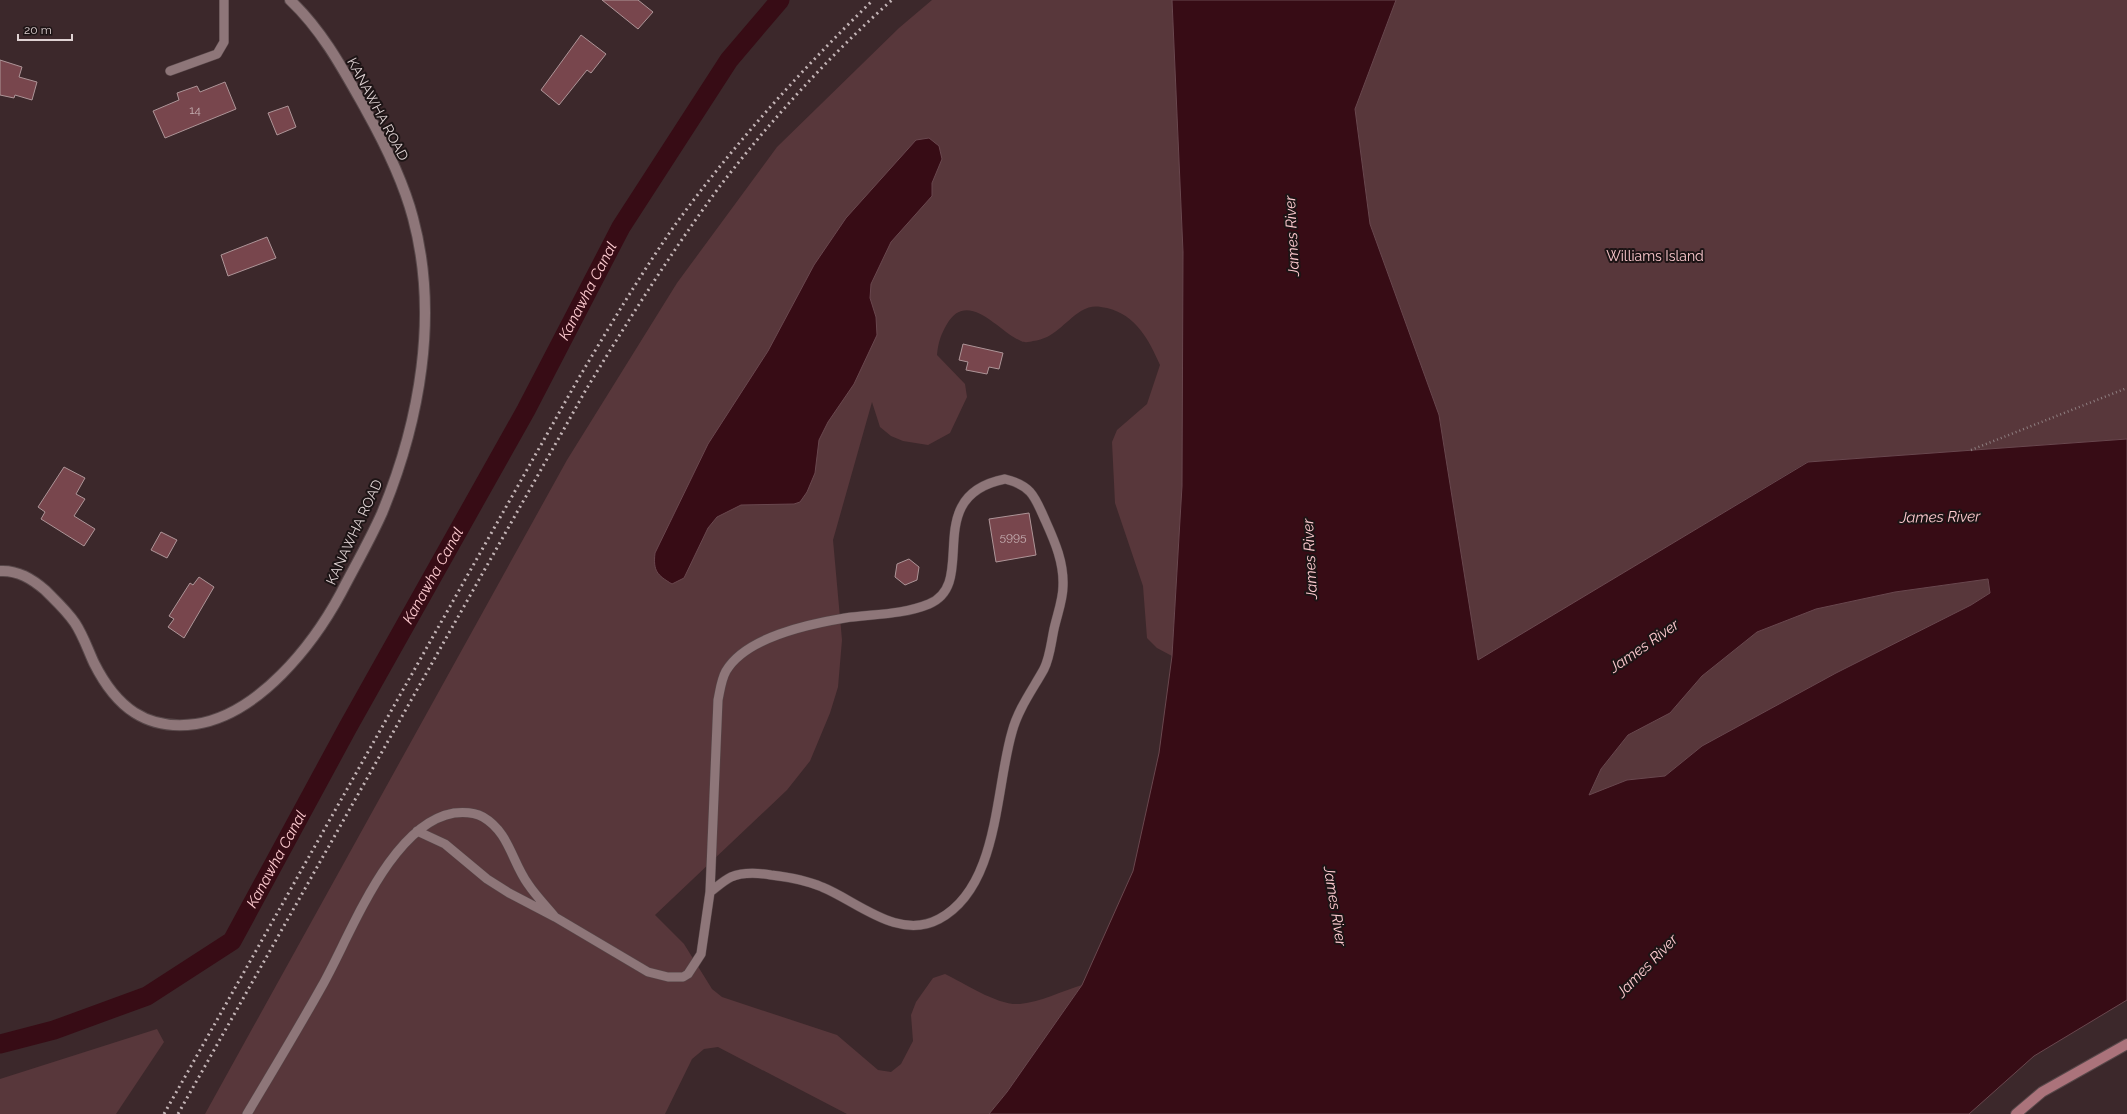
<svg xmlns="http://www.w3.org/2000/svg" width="2127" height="1114" font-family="Raleway,sans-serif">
<rect width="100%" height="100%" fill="#3c282b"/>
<path fill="#58373b" d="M932 0H1172L1183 252 1182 486 1172 656 1157 648 1147 638 1143 586 1115 503 1112 442 1117 430 1147 404 1160 365C1149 340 1136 315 1107 308 1097 306 1091 305 1081 311 1065 321 1054 339 1033 341 1030 342 1024 343 1021 341 1000 333 968 288 947 324 941 334 938 343 937 355L965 384 967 397 950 433 928 445 903 441 891 436 880 427 872 402 833 540 842 640 838 687 830 713 810 761 787 790 655 915 684 944 712 989 722 997 837 1035 878 1070 891 1072 901 1064 913 1041 911 1015 916 1002 933 978 945 974C964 983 998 1006 1020 1004 1041 1002 1062 991 1082 985L1007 1092 989 1114H847L718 1047 704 1049 692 1059 665 1114H205L567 460 677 283 777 147 899 28Z
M1396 0H2127V439L1807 462 1478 661 1439 415 1370 224 1355 109Z
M1988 579 1990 593 1971 605 1836 673 1702 746 1665 776 1627 780 1589 796 1601 769 1628 735 1670 713 1702 676 1757 632 1816 609 1895 592Z
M157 1029 164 1042 116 1114H0V1079Z"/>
<path fill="#370c15" stroke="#69474e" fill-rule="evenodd" d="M1172 0H1396L1355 109 1370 224 1439 415 1478 660 1808 462 2127 439V1000L2034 1056 1969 1114H989L1007 1092 1082 985 1133 871 1159 753 1172 656 1182 486 1183 252ZM1988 579 1990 593 1971 605 1836 673 1702 746 1665 776 1627 780 1589 795 1601 769 1628 735 1670 713 1702 676 1757 632 1816 609 1895 592Z
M929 138 939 146 942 159 932 183V196L891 242 871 284 870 298 876 317 877 335 854 384 828 422 819 440 815 473 807 492 800 502 794 504 741 505 717 517 708 528 684 578 672 584C657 575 653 571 655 553L708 444 768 351 814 265 846 218 916 140Z"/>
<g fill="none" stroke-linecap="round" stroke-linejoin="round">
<path stroke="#370c15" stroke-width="19" id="s1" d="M0 1044 54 1030 147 996 232 941 348 727 526 410 621 227 729 60 780 0"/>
</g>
<path fill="#78464d" stroke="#ae9598" d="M602 0H638L653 12 638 29Z
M581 35 606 54 591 73 587 70 559 105 541 90Z
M0 60 22 67 19 77 37 82 32 100 15 95 14 98 0 95Z
M225 82 236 109 165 138 153 111 179 100 177 93 197 86 200 92Z
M288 106 296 127 277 135 268 113Z
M267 237 276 258 228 276 221 255Z
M963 344 1003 353 999 369 989 367 987 374 966 370 968 362 959 360Z
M64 467 85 478 76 494 85 499 74 516 95 529 84 546 41 519 45 512 38 507Z
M1029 513 1036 555 996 562 989 519Z
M161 532 177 540 167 558 151 550Z
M909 559 919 567 917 580 905 585 895 577 897 564Z
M199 577 214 587 184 638 168 627 174 619 169 616 190 583 193 585Z"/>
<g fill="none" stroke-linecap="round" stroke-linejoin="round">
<g stroke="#574749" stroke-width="10">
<path id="lane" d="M170 71 217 54 224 42V0
M1005 479C1033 486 1035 498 1046 522 1055 542 1064 563 1063 586 1063 600 1057 615 1054 629 1051 643 1050 657 1044 669 1033 689 1018 709 1012 732 995 790 999 887 939 919 898 941 857 901 822 887 806 880 788 877 771 875 759 873 743 872 731 877 723 881 717 887 710 892L718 700C720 691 721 680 726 671 746 637 809 624 845 618 873 614 902 615 929 604 980 583 919 496 1005 479Z
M417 831 445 844 487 879 509 893 555 917 648 972 668 977H683L688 974 701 954 710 892
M247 1114C272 1072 298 1029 322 986 351 935 390 824 454 813 464 812 474 812 483 817 509 832 512 862 528 884 536 896 546 906 555 917"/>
</g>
<g stroke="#574749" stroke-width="12">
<path id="street" d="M0 571C18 570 32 579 45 590 56 601 67 611 75 623 83 635 88 650 94 663 116 707 146 731 196 724 259 714 313 645 341 593 355 566 370 540 382 513 420 421 439 315 413 218 403 180 385 144 366 110 344 71 323 31 290 0"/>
</g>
<g stroke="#574749" stroke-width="12">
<path id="secondary" d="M2016 1114 2042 1092 2127 1044"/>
</g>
<path stroke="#8f7f81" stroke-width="2.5" stroke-dasharray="1 3" stroke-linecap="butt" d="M1971 450 2127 388"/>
<use href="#lane" stroke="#8e7679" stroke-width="9"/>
<use href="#street" stroke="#8e7679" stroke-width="10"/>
<use href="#secondary" stroke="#ab737b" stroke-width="10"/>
<path stroke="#c4b5b7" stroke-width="3" stroke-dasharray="2 4" stroke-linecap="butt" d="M164 1114 577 381C608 329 640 275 675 225 734 144 801 70 873 0
M178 1114 587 388C629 319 672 251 720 186 771 120 829 56 892 0"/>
</g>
<g text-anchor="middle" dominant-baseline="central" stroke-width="4" stroke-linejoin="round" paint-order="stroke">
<g font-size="12" fill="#c5afb2">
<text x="195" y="110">14</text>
<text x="1013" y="537">5995</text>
</g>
<g font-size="14" fill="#dfd2d3" stroke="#1d1415">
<text transform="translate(378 109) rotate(62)">KANAWHA ROAD</text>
<text transform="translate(354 532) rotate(-65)">KANAWHA ROAD</text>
</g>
<g font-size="14" fill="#fbc8cd" stroke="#1d1415">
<text x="1655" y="256">Williams Island</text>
</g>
<g font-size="15" font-style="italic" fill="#fecbd0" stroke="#1d1415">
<text transform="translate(1292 236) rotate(-93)">James River</text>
<text stroke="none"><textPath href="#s1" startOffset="997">Kanawha Canal</textPath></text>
<text transform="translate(1940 517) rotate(-1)">James River</text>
<text transform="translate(1310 559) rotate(-93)">James River</text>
<text stroke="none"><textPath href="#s1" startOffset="673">Kanawha Canal</textPath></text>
<text transform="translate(1644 646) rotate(-35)">James River</text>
<text stroke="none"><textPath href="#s1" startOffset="349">Kanawha Canal</textPath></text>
<text transform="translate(1335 906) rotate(81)">James River</text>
<text transform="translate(1647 966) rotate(-46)">James River</text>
</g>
</g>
<path d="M18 34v6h54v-6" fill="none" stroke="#dfd2d3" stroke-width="2"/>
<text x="24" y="34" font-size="12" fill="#dfd2d3" stroke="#1d1415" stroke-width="3" paint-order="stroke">20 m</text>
</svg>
